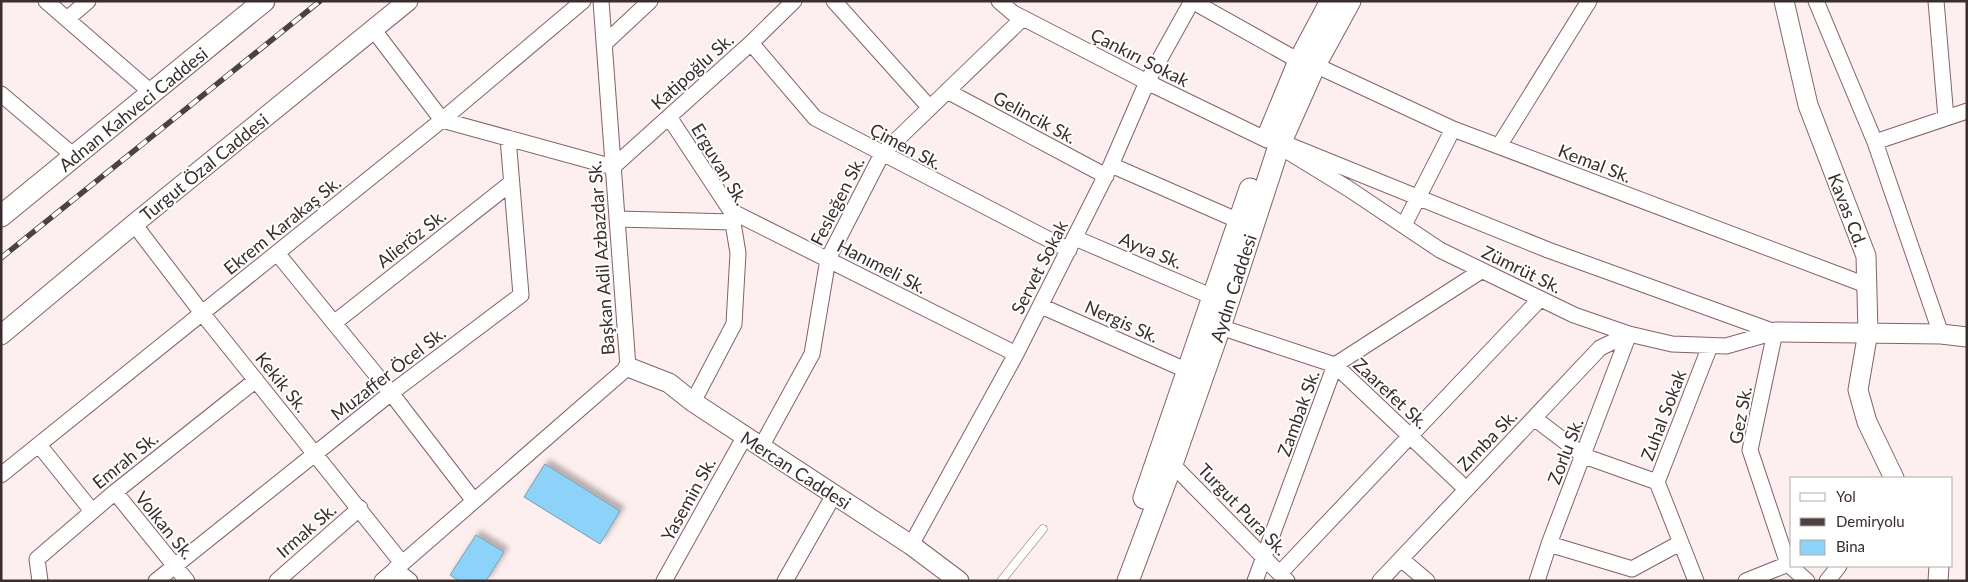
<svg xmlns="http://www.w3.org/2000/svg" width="1968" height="582" font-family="Lato,sans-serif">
<defs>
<filter id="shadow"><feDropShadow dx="4.5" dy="-4.5" stdDeviation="2.5" flood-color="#0004"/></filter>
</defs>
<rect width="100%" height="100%" fill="#fdeeef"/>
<path fill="#8dd3f9" stroke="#7f9bab" filter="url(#shadow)" d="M545 464 620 511 600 544 524 497Z
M476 535 504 552 486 581H459L450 575Z"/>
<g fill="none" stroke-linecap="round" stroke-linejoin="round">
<g stroke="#826465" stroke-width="9">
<path id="service" d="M1001 581 1043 529"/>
</g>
<g stroke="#826465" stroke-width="17">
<path id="minor" d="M46 1 152 93
M834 1 930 108
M999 1 1013 13 1023 18 1147 82 1267 140
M1192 1 1299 61
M1816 1 1875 142 1941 334
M1936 1 1946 118
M67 19 88 1
M373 29 442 120 613 167 751 43 794 1
M751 43 815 118 1069 250
M604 44 650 1
M1315 65 1453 129 1866 285
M947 91 1106 176
M1 94 74 156
M669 117 731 211 738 253 734 324 693 402
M1875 142 1967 111
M1279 146 1349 189 1440 250 1574 315 1629 334 1672 344 1726 346 1775 332
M1291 146 1548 250 1775 332
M1499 146 1589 1
M1111 165 1239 221
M731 211 1016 354
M617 219 733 222
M134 224 202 313 402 563
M1404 225 1453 129
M1075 238 1213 297
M277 253 391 393 474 501
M1041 306 1188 371
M334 323 511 183
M1220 327 1335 365 1466 489
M1775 332 1750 450 1788 564 1807 581
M1534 418 1584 456 1657 482
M39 445 92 511
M761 447 812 354 828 259 882 154 1023 18
M1172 464 1287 581
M1 475 442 120 583 1
M115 492 187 581
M1549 544 1632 569 1680 543
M911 545 1016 354 1111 165 1147 82 1192 1
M1401 559 1427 581
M395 569 410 581
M1280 573 1540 299
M40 581 37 559 115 492 256 380
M156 581 391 393 521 295 508 138
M277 581 360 508
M382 581 628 367 601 1
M664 581 745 436
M785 581 834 495
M1255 581 1335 365 1481 271
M1380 581 1600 348 1629 334
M1537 581 1549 544 1629 334
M1696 581 1657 482 1710 346
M1746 581 1788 564
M1827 581 1839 566"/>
</g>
<g stroke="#826465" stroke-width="21">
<path id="tertiary" d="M1784 1 1808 105 1866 256 1868 332 1858 390 1867 422 1894 478
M1775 332 1941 334 1967 337
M1 335 134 224 408 1
M628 367 669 383 693 402 911 545 959 581
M1938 581 1939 566"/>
</g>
<g stroke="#826465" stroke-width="23">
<path id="secondary" d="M1268 136 1299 61 1331 1
M1 216 264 1
M1144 498 1250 189
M1128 581 1172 464 1220 327 1279 146 1315 65 1350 1"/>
</g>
<use href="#service" stroke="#fff" stroke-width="8"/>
<use href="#minor" stroke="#fff" stroke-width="15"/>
<use href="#tertiary" stroke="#fff" stroke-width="19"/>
<use href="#secondary" stroke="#fff" stroke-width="21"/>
<g stroke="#4e4141" stroke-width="5.5">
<path id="rail" d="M1 258 320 1"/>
</g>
<use href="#rail" stroke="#fff" stroke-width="4" stroke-dasharray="11" stroke-linecap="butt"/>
</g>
<g text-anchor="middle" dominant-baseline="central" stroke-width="4" stroke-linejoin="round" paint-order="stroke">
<g font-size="18" fill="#3a2d2d" stroke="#fff">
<text transform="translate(1140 57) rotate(27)">Çankırı Sokak</text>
<text transform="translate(692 71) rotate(-42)">Katipoğlu Sk.</text>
<text transform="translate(133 109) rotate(-39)">Adnan Kahveci Caddesi</text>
<text transform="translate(1035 117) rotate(28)">Gelincik Sk.</text>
<text transform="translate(906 146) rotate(28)">Çimen Sk.</text>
<text transform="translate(1595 163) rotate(21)">Kemal Sk.</text>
<text transform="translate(720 164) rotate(59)">Erguvan Sk.</text>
<text transform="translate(204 167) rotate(-39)">Turgut Özal Caddesi</text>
<text transform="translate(837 201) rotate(-63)">Fesleğen Sk.</text>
<text transform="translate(1848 210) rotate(69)">Kavas Cd.</text>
<text transform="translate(282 225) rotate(-39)">Ekrem Karakaş Sk.</text>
<text transform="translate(411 238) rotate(-38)">Alieröz Sk.</text>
<text transform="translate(1151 250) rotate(23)">Ayva Sk.</text>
<text transform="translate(601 258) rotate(-94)">Başkan Adil Azbazdar Sk.</text>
<text transform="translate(882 266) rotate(27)">Hanımeli Sk.</text>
<text transform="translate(1039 267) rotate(-63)">Servet Sokak</text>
<text transform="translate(1522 269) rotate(26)">Zümrüt Sk.</text>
<text transform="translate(1233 288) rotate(-72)">Aydın Caddesi</text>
<text transform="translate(1122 321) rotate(24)">Nergis Sk.</text>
<text transform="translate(388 373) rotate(-38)">Muzaffer Öcel Sk.</text>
<text transform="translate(282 382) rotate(51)">Kekik Sk.</text>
<text transform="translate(1391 393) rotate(43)">Zaarefet Sk.</text>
<text transform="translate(1298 413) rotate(-70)">Zambak Sk.</text>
<text transform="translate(1663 415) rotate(-69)">Zuhal Sokak</text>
<text transform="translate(1740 415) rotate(-80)">Gez Sk.</text>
<text transform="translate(1487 440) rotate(-46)">Zımba Sk.</text>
<text transform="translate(1565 451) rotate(-69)">Zorlu Sk.</text>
<text transform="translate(125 460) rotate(-39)">Emrah Sk.</text>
<text transform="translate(796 470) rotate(33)">Mercan Caddesi</text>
<text transform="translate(688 499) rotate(-61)">Yasemin Sk.</text>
<text transform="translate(1243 509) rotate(46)">Turgut Pura Sk.</text>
<text transform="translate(165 525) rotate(51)">Volkan Sk.</text>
<text transform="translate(306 530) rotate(-41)">Irmak Sk.</text>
</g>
</g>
<rect width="1968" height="582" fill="none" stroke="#3a2d2d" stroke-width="5"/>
<rect x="1790" y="477" width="162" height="90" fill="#ffffff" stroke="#b0abab"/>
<rect x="1800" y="493" width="25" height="8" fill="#ffffff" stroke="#b0abab"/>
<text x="1836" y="502" font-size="15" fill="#3a2d2d">Yol</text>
<rect x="1800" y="518" width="25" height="8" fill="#4e4141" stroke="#b0abab"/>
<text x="1836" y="527" font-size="15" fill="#3a2d2d">Demiryolu</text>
<rect x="1800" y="540" width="25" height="15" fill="#8dd3f9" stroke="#b0abab"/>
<text x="1836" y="552" font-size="15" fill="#3a2d2d">Bina</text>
</svg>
